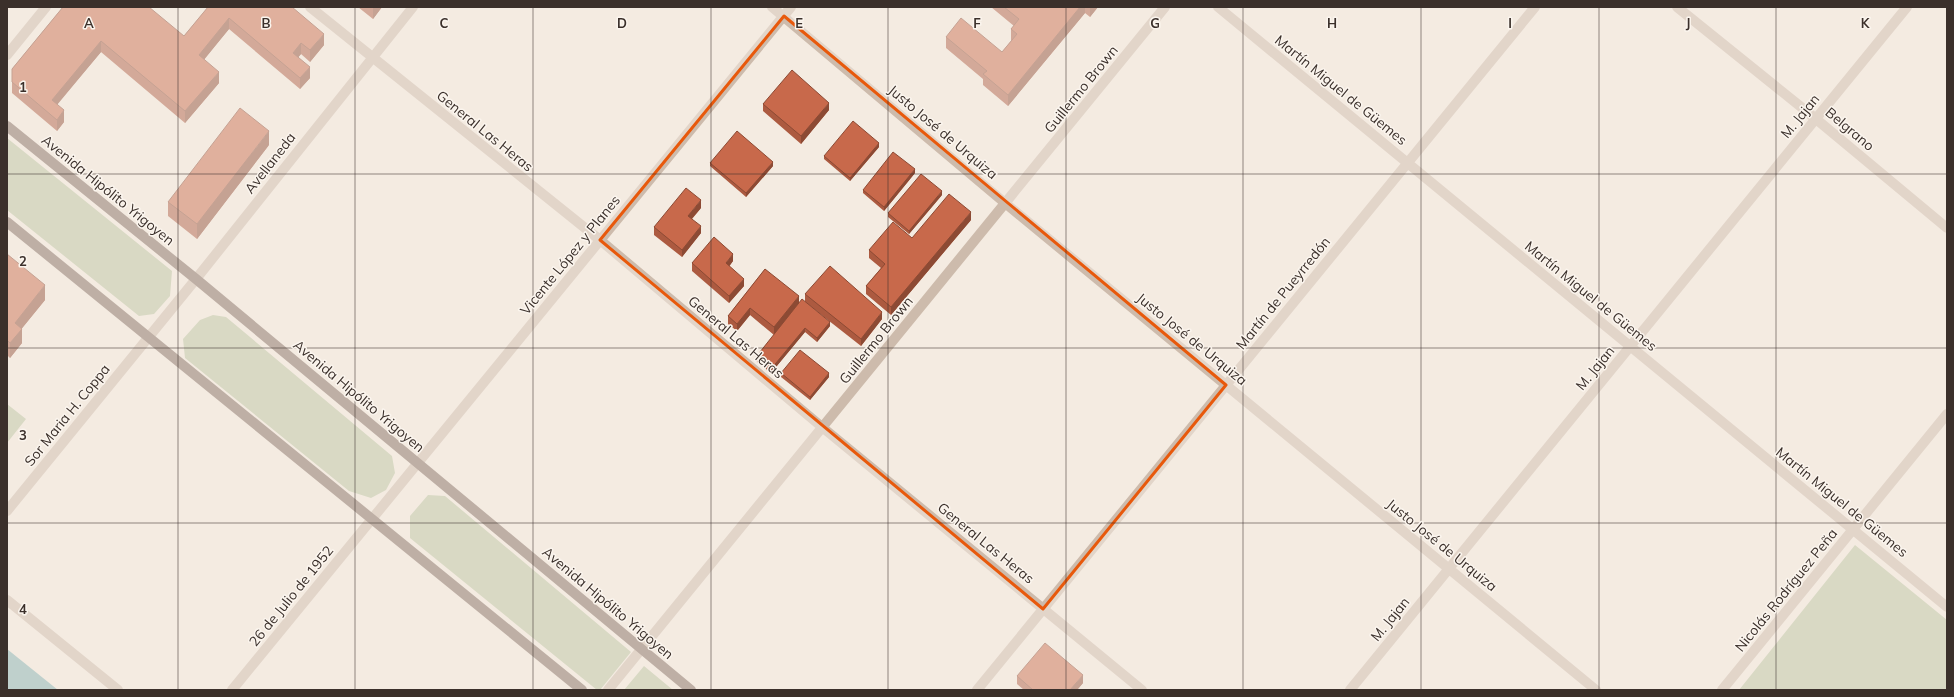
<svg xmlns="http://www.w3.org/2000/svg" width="1954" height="697" font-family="Mulish,sans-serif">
<rect width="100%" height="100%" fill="#f4ebe1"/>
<path fill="#b8c4a0" d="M7 138 172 271 170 296 154 314 139 316 7 210Z
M213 315 226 317 392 456 395 473 386 490 371 498 349 491 185 358 183 339 200 320Z
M7 404 26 419 7 443Z
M428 495 445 496 631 652 600 690H597L410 538V516Z
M1855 545 1947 620V690H1739Z
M644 666 673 690H624Z"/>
<path fill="#7fb0b2" d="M7 649 58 690H7Z"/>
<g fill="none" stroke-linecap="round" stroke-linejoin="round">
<path stroke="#cdbbac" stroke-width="10" d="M310 7 600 240 822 427 1142 690
M772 7 1005 203 1596 690
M1218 7 1947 607
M1677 7 1816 119 1947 228
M7 55 46 7
M7 511 196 279 413 7
M7 600 118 690
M232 690 791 7
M608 690 1165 7
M977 690 1535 7
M1350 690 1907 7
M1722 690 1947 414"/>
<path stroke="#7d675c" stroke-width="10" d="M7 126 196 279 691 690
M7 222 582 690"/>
</g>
<path fill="#ac5a40" d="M63 7 184 36 208 7 324 45 310 62 301 54 298 57 310 78 300 89 229 29 204 59 219 83 185 123 101 52 57 104 64 122 57 131 12 93V69Z
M358 7H382L373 19Z
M991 7H1098L1090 17 1085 13 1008 106 983 85V79L946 48V37L1002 52 1011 41V29L1014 26Z
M763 104 829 110 801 144 763 111Z
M269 145 197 239 168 216V202Z
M879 147 850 181 824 159V156Z
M710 163 773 166 746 197 710 166Z
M915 173 884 211 863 193V190Z
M942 195 909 234 888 217V213Z
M701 208 692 219 701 233 682 257 654 235V227Z
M971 220 891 315 866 294V286L881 268 869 258V250L912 238Z
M7 254 45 300 22 328V343L10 358 7 355Z
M733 261 729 266 744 286 729 303 692 271V263Z
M765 269 799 303 830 326 817 342 805 332 771 373 756 361V357L774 335 750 315 737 331 728 324V316Z
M805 294 882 319 861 346 805 302Z
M781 373 829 377 810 400 781 377Z
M1017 676 1083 683 1077 690H1024L1017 684Z"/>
<path fill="#8c4a34" d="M373 7H382L373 19Z
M1080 7H1085V13L1008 106V95Z
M1090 7H1098L1090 17Z
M229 18V29L199 66V55Z
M324 34V45L310 62V50Z
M101 41V52L52 111V100Z
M301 43V54L293 64V53Z
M310 67V78L300 89V78Z
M219 72V83L185 123V111Z
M829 103V110L801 144V136Z
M64 110V122L57 131V120Z
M269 131V145L197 239V224Z
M879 143V147L850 181V178Z
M773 162V166L746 197V193Z
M915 169V173L884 211V207Z
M942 191V195L909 234V231Z
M701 200V208L688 223V216Z
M971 212V220L891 315V307Z
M701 226V233L682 257V250Z
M733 254V261L726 271V263Z
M744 279V286L729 303V296Z
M45 285V300L15 337V323Z
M799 296V304L774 335V327Z
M750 308V315L737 331V324Z
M882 312V319L861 346V339Z
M830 322V326L817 342V338Z
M805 328V332L771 373V369Z
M22 329V343L10 358V343Z
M829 373V377L810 400V397Z
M1083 675V683L1077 690H1070Z"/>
<path fill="#c8694b" stroke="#8c4a34" d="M63 7H149L184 36 208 7H292L324 34 310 50 301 43 293 53 310 67 300 78 229 18 199 55 219 72 185 111 101 41 52 100 64 110 57 120 12 82V69Z
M1004 7H1080L1008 95 983 74 987 71 946 37 961 18 1002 52 1017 34 1011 29 1019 19Z
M792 70 829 103 801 136 763 104Z
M240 108 269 131 197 224 168 202Z
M853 121 879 143 850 178 824 156Z
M737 131 773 162 746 193 710 163Z
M893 152 915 169 884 207 863 190Z
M921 174 942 191 909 231 888 213Z
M686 188 701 200 688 216 701 226 682 250 654 227Z
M949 194 971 212 891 307 866 286 885 264 869 250 893 222 912 238Z
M714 237 733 254 726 263 744 279 729 296 692 263Z
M7 254 45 285 15 323 22 329 10 343 7 340Z
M830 266 882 312 861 339 805 294Z
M765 269 799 296 774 327 750 308 737 324 728 316Z
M802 299 830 322 817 338 805 328 771 369 756 357Z
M800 350 829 373 810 397 781 373Z
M1045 643 1083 675 1070 690H1033L1017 676Z"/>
<path d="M0 0H1954V697H0ZM784 16 1226 385 1043 609 600 240Z" fill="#f4ebe1" fill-opacity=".55" fill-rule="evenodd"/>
<path fill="none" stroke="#e8590c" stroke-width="3" stroke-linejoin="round" d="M784 16 1226 385 1043 609 600 240Z"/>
<path fill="none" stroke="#3b302b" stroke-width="1" stroke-opacity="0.55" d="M178 7V690M355 7V690M533 7V690M711 7V690M888 7V690M1066 7V690M1243 7V690M1421 7V690M1599 7V690M1776 7V690M7 174H1947M7 348H1947M7 523H1947"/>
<g text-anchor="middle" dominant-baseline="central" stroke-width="3" stroke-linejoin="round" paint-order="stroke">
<g font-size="14" fill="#3b302b" stroke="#fbf5ee">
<text transform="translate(1081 89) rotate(-51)">Guillermo Brown</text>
<text transform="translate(1341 90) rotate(39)">Martín Miguel de Güemes</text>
<text transform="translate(1800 116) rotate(-51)">M. Jajan</text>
<text transform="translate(1850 129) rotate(40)">Belgrano</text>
<text transform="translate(485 131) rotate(39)">General Las Heras</text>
<text transform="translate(943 132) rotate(40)">Justo José de Urquiza</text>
<text transform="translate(270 163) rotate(-52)">Avellaneda</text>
<text transform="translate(108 190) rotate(39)">Avenida Hipólito Yrigoyen</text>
<text transform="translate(570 255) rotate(-51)">Vicente López y Planes</text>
<text transform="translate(1283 293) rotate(-51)">Martín de Pueyrredón</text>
<text transform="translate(1591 296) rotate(39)">Martín Miguel de Güemes</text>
<text transform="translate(736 337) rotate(40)">General Las Heras</text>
<text transform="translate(1192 339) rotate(39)">Justo José de Urquiza</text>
<text transform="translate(876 340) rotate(-51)">Guillermo Brown</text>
<text transform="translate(1595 368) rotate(-51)">M. Jajan</text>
<text transform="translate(359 396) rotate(40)">Avenida Hipólito Yrigoyen</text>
<text transform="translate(67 415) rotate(-51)">Sor Maria H. Coppa</text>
<text transform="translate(1842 502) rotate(39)">Martín Miguel de Güemes</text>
<text transform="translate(986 543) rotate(39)">General Las Heras</text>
<text transform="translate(1442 545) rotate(39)">Justo José de Urquiza</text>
<text transform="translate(1786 590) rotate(-51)">Nicolás Rodríguez Peña</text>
<text transform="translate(291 596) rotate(-51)">26 de Julio de 1952</text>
<text transform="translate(608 603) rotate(40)">Avenida Hipólito Yrigoyen</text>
<text transform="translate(1390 619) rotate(-51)">M. Jajan</text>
</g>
</g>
<g font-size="13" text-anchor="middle" font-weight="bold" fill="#3b302b" stroke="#fbf5ee" stroke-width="3" stroke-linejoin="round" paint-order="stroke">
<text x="89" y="28">A</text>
<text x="266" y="28">B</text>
<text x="444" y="28">C</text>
<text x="622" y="28">D</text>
<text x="799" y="28">E</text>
<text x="977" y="28">F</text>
<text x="1155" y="28">G</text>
<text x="1332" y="28">H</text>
<text x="1510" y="28">I</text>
<text x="1688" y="28">J</text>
<text x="1865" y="28">K</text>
<text x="23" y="92">1</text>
<text x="23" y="266">2</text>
<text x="23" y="440">3</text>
<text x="23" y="614">4</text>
</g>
<rect width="1954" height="697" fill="none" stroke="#3b302b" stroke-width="16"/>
</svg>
